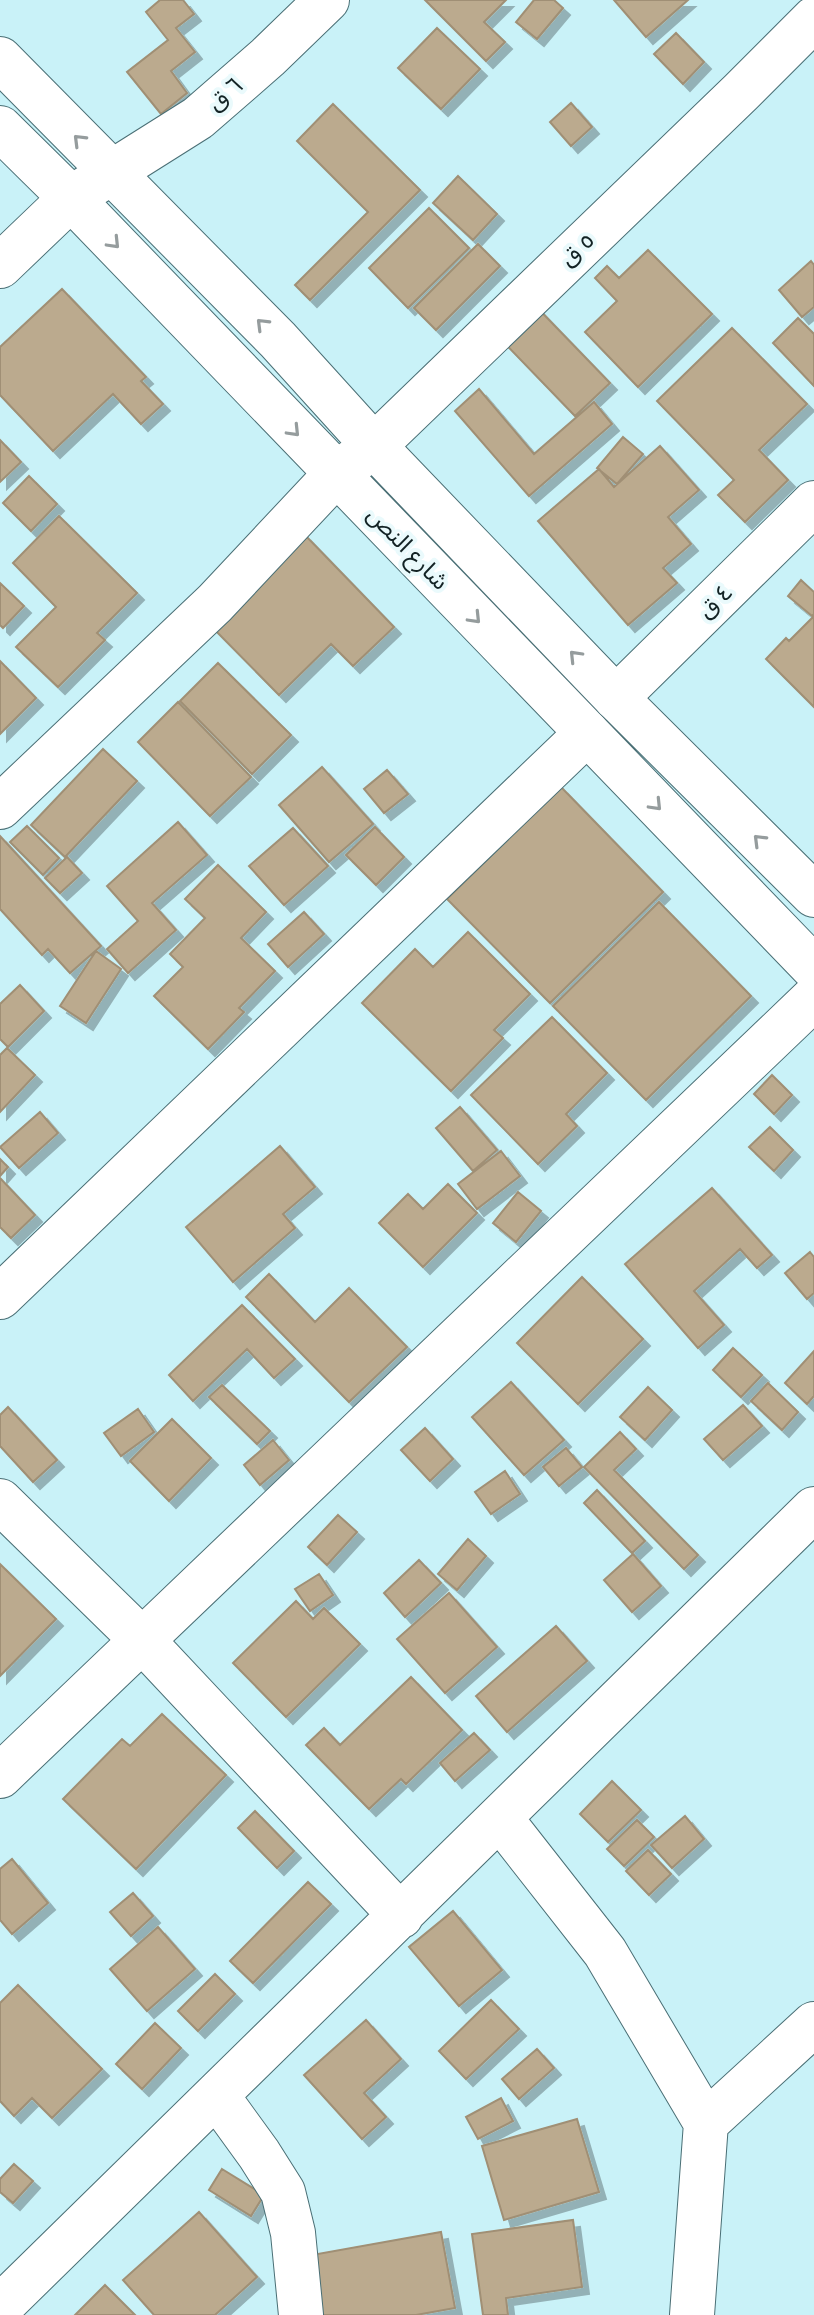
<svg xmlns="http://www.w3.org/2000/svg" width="814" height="2315" font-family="Karla,'Noto Sans Arabic',sans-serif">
<defs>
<filter id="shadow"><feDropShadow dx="7" dy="7" stdDeviation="0" flood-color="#0004"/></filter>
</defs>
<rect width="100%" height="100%" fill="#c9f2f8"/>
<path fill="#bbaa8e" stroke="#a08f74" stroke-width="2" filter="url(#shadow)" d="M160 0H183L194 14 176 28 195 52 171 71 187 93 161 114 127 72 168 40 146 12Z
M425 0H506L484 22 505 42 486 61Z
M534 0H554L563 8 537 39 516 22Z
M614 0H688L646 37Z
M437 28 480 69 441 109 398 68Z
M676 33 704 62 683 84 654 54Z
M571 103 592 127 571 146 550 122Z
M333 104 420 190 310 300 295 285 368 212 297 141Z
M458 176 497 214 473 240 433 203Z
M429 208 469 248 408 308 369 268Z
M478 244 500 266 436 330 414 308Z
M648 250 712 314 638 387 585 332 617 301 595 278 607 266 619 278Z
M811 261 814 265V307L802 317 779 290Z
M62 289 146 377 141 381 163 404 141 424 113 394 53 451 0 395V347Z
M525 295 610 383 575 416 490 328Z
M798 318 814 334V386L773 343Z
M732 328 807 404 759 450 788 480 745 522 718 495 734 480 657 401Z
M479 389 534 454 594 402 612 424 529 496 455 411Z
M623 437 643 454 617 484 597 468Z
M0 440 21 462 0 482Z
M660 446 699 490 668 517 691 544 663 568 677 583 628 625 538 521 599 469 614 487Z
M29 476 57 504 31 531 3 503Z
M59 516 137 593 97 633 105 640 58 687 16 647 56 607 13 563Z
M304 534 394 627 353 666 331 644 279 695 210 625Z
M801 580 814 592V614L812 616 788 596Z
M0 583 24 606 3 628 0 625Z
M814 616V707L766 659 786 638 789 641Z
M0 661 36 698 0 734Z
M218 663 291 735 252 774 180 701Z
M178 702 251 777 210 816 138 742Z
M103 749 137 781 65 857 31 825Z
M322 767 373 824 329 862 279 805Z
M387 770 408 794 384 813 364 789Z
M561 787 663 892 550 1003 447 899Z
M178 822 207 855 152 903 176 930 128 973 107 949 138 921 107 886Z
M27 826 59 858 43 875 10 842Z
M375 827 404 857 376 885 346 855Z
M293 828 328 866 284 905 249 866Z
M0 836 101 946 70 973 48 949 42 955 0 909Z
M67 857 82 873 60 893 45 878Z
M218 865 266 912 241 938 275 971 239 1008 244 1012 208 1049 154 996 183 967 170 954 205 918 185 899Z
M659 902 751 996 646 1100 553 1006Z
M304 912 324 934 288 967 268 944Z
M468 932 530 994 494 1030 503 1038 451 1091 362 1003 415 949 433 967Z
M96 951 121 969 86 1023 60 1006Z
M20 985 44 1011 8 1047 0 1039V1004Z
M552 1017 607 1073 566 1114 577 1126 538 1164 471 1095Z
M7 1048 35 1075 0 1112V1055Z
M772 1075 792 1095 774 1114 754 1094Z
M460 1107 497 1150 473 1171 436 1128Z
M40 1112 58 1133 19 1168 0 1147Z
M770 1127 793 1150 774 1171 749 1147Z
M280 1146 315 1187 283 1214 295 1228 233 1282 186 1227Z
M501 1151 520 1176 477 1209 458 1184Z
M0 1159 8 1167 0 1176Z
M0 1178 35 1215 11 1238 0 1227Z
M448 1184 477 1213 423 1267 379 1223 408 1194 423 1209Z
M712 1188 772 1255 757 1268 740 1249 694 1291 724 1325 698 1348 625 1264Z
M518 1192 541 1211 516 1242 493 1223Z
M810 1252 814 1257V1293L807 1299 785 1273Z
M269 1274 315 1322 349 1288 407 1347 349 1402 246 1297Z
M582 1277 643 1339 578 1404 517 1343Z
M242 1305 295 1359 274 1378 247 1349 193 1401 169 1375Z
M733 1348 762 1375 741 1397 713 1370Z
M814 1351V1396L807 1404 785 1383Z
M511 1382 564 1440 524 1475 472 1417Z
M768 1383 798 1412 782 1430 751 1401Z
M222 1385 270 1431 257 1444 209 1397Z
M648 1387 672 1410 645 1440 620 1417Z
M743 1405 762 1426 723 1460 704 1439Z
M8 1407 57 1460 33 1482 0 1446V1415Z
M138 1409 154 1432 121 1456 104 1433Z
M172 1419 211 1458 169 1501 130 1461Z
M425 1428 453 1459 430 1481 401 1450Z
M620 1432 636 1449 614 1470 698 1555 684 1569 584 1467Z
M273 1440 289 1460 260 1485 244 1465Z
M566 1448 582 1467 559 1486 543 1467Z
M505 1471 520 1494 491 1514 475 1492Z
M597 1490 645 1541 632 1553 584 1503Z
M338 1515 357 1532 327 1565 308 1547Z
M468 1539 486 1556 457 1590 438 1574Z
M633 1554 661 1586 632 1612 604 1580Z
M419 1560 441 1583 405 1617 384 1593Z
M0 1564 56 1619 0 1676Z
M319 1574 333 1595 310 1611 295 1589Z
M449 1593 497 1647 445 1693 397 1639Z
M296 1601 313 1619 324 1608 360 1644 286 1717 233 1663Z
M556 1626 587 1661 507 1732 476 1696Z
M411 1677 462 1730 406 1784 401 1779 369 1809 306 1745 324 1728 340 1745Z
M162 1714 226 1775 136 1869 63 1799 122 1739 130 1746Z
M474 1733 490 1750 455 1781 440 1763Z
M612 1781 641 1810 608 1842 580 1814Z
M255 1811 294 1851 277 1868 238 1828Z
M685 1816 704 1839 672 1868 651 1845Z
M637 1820 654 1837 624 1866 607 1849Z
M648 1850 671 1874 649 1895 626 1871Z
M12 1859 48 1903 12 1934 0 1920V1869Z
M308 1882 331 1904 253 1983 230 1961Z
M133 1893 153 1916 131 1936 110 1912Z
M453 1911 502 1970 459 2006 409 1947Z
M158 1927 195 1969 147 2011 110 1969Z
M215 1974 235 1994 198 2031 178 2011Z
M18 1985 102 2069 52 2118 32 2098 14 2116 0 2101V2003Z
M491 2000 519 2029 466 2079 439 2051Z
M366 2020 401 2059 364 2093 386 2117 362 2139 304 2075Z
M155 2023 181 2048 142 2089 116 2064Z
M537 2049 554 2068 519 2099 502 2079Z
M501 2098 513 2121 478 2139 466 2117Z
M577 2119 599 2192 504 2220 482 2146Z
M14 2164 33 2181 13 2203 0 2192V2179Z
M222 2169 264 2195 251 2216 209 2190Z
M199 2212 257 2277 215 2315H154L123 2280Z
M573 2220 582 2287 506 2298 508 2315H483L472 2234Z
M441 2232 455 2308 416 2315H322L312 2255Z
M105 2285 135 2315H75Z"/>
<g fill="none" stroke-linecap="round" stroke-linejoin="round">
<g stroke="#4a6f75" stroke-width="46">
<path id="minor" d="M0 266 71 198 198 118 268 57 327 0
M616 698 814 503
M0 807 215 603 336 474 374 446 741 92 814 19
M0 1297 587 733
M0 1501 141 1639 401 1916
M0 1776 814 998
M500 1818 605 1952 706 2123 692 2315
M217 2096 259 2154 283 2192 293 2233 301 2315
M706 2123 814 2024
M0 2307 814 1509"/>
</g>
<g stroke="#4a6f75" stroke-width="46">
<path id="secondary" d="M0 59 278 340 374 446 616 698 814 895
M0 128 71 198 814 968"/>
</g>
<use href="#minor" stroke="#fff" stroke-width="44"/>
<use href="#secondary" stroke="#fff" stroke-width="44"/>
</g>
<defs><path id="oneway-chevron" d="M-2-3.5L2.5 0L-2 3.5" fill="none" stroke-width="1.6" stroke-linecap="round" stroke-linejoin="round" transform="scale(2)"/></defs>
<g stroke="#959c9d">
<use href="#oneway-chevron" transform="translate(79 140) rotate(-135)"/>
<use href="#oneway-chevron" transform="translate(114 243) rotate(46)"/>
<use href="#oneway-chevron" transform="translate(262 324) rotate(-135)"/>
<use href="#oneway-chevron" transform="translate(294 431) rotate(46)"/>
<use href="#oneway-chevron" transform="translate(475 618) rotate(46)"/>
<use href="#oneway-chevron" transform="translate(575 656) rotate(-134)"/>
<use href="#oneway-chevron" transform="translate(656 805) rotate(46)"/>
<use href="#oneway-chevron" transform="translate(759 840) rotate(-135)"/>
</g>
<g text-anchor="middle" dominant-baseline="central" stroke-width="8" stroke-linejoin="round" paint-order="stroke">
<g font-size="24" fill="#132325" stroke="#eafafc">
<text transform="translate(225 94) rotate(-41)">٦ ق</text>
<text transform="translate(577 249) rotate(-44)">٥ ق</text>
<text transform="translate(408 548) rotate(46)">شارع النص</text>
<text transform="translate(715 601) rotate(-45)">٤ ق</text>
</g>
</g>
</svg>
